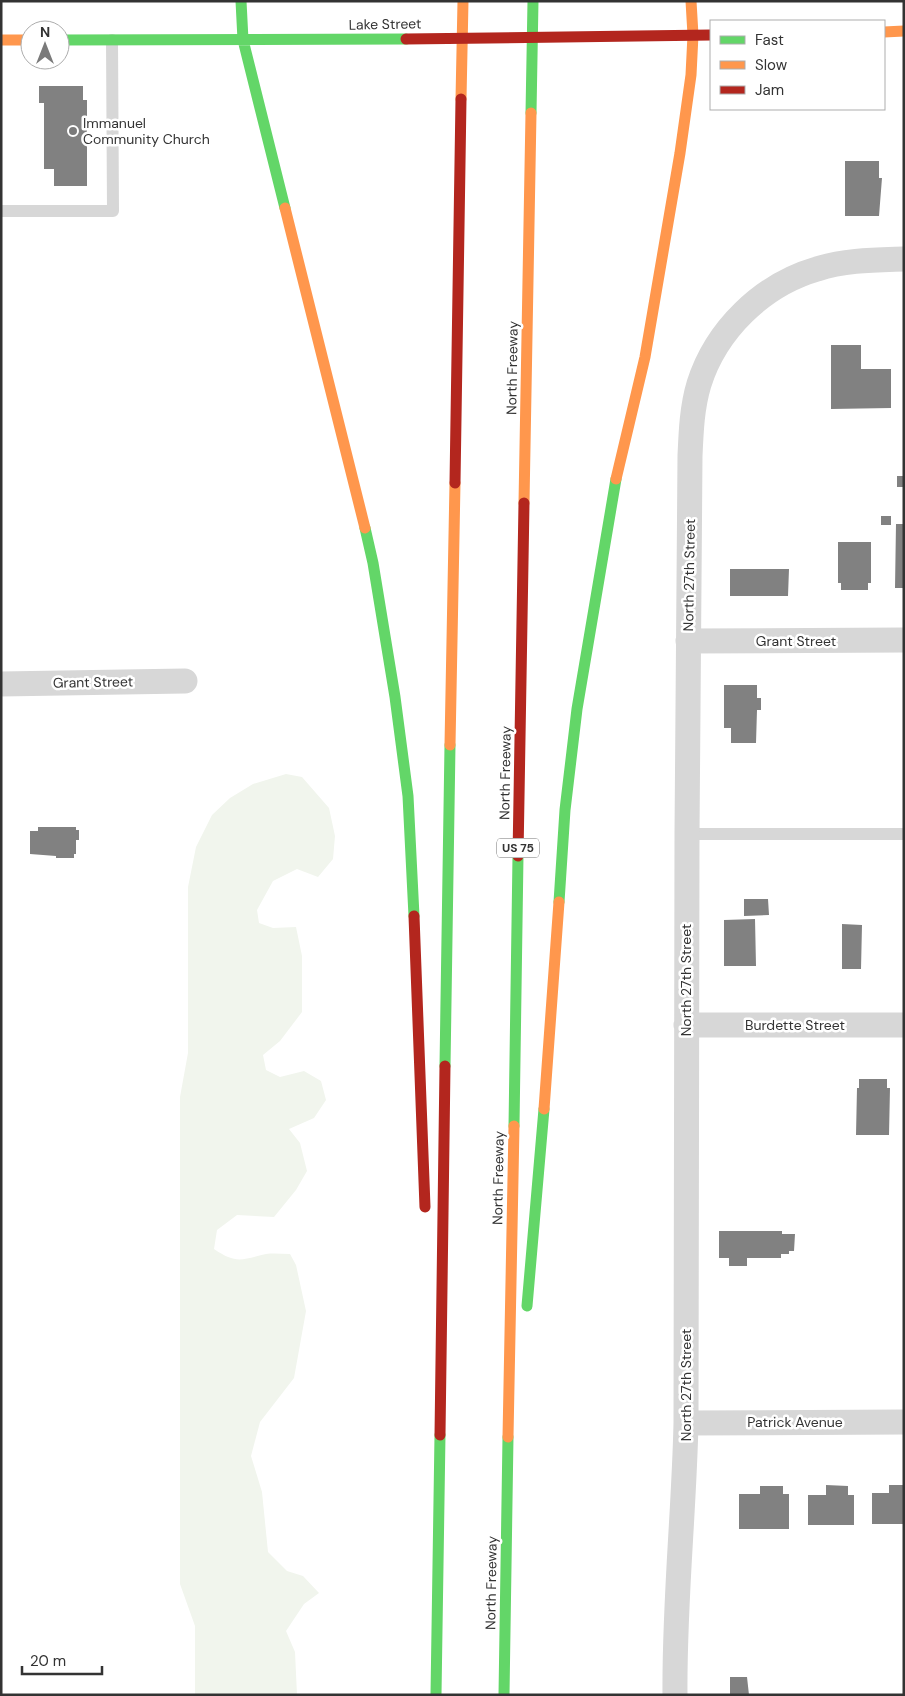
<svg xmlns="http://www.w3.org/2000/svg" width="905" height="1696" font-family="'DM Sans',sans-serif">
<rect width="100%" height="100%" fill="#fff"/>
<path fill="#f1f5ed" d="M286 774 302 777 329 808 335 836 333 859 318 877 297 869 273 881 257 910 259 923 273 928 296 927 302 956V1012L280 1041 263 1055 266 1070 280 1077 304 1071 321 1081 326 1100 314 1118 289 1129 300 1143 307 1171 296 1190 274 1217 237 1215 217 1230 214 1249C236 1264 241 1260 266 1254 274 1253 282 1254 290 1254L296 1265 306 1311 294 1378 260 1422 251 1456 262 1492 268 1552 287 1571 303 1576 319 1593 304 1604 286 1631 295 1652 297 1695H195V1626L180 1584V1097L188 1053V887L196 847 212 815 230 798 253 784Z"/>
<path fill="#818181" d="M39 86H83V100H87V186H54V169H44V103H39Z
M845 161H879V178H882L879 216H845Z
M831 345H861V369H891V408L831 409Z
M897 476H904V487H897Z
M881 516H891V525H881Z
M896 524H904V588H895Z
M838 542H871V583H868V590H841V583H838Z
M730 569H789L788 596H730Z
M724 685H757V698H761V710H757L756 743H731V728H724Z
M38 827H76V830H79V840H76V854H74V858H56V856L30 854V831H38Z
M744 899H768L769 915 744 916Z
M755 919 756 966H724V920Z
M842 924 862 925 861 969H842Z
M859 1079H887V1088H890L889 1135H856L857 1088H859Z
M719 1231H782V1234H795L794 1251H789V1254H781V1258H747V1266H729V1258H719Z
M826 1485 848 1486V1495H854V1525H808V1495H826Z
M889 1485H904V1524H872V1493H889Z
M760 1486H783V1494H789V1529H739V1494H760Z
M730 1677H747L749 1695H730Z"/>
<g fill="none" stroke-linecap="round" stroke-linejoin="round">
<path stroke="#d7d7d7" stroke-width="12" d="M1 211H113L112 40
M687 834H904"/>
<path stroke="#d7d7d7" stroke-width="25" d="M688 641 904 640
M1 684 185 681
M686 1025H904
M686 1423 904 1422
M675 1695C674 1604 684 1514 686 1423L687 834 690 456C691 432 692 407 699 384 716 330 762 285 817 269 845 260 875 260 904 259"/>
<path stroke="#63d668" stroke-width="11" d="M241 1 243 40 285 208
M60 40 406 39
M531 113 533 1
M365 528 373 563 395 697 408 796 414 916
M559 902 565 810 577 709 616 479
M445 1066 450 745
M514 1126 518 856
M527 1306 544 1109
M436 1695 440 1435
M504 1695 508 1437"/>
<path stroke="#ff974d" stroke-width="11" d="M884 32 904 31
M1 40H30
M461 99 463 1
M285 208 365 528
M616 479 645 357 680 153 691 75 693 35 691 1
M524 503 531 113
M450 745 455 483
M544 1109 559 902
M508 1437 514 1126"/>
<path stroke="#b3261e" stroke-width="11" d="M406 39 711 35
M455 483 461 99
M518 856 524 503
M414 916 425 1207
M440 1435 445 1066"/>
</g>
<circle fill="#7a7a7a" stroke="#fff" stroke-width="2" cx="73" cy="131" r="5"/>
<g text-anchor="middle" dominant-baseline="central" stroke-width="5" stroke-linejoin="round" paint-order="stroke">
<rect fill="#fff" stroke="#707070" stroke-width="1" x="497" y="838.5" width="42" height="19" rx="4"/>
<g font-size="12" font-weight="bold" fill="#333">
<text x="518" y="848">US 75</text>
</g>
<g font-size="14" fill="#333" stroke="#fff">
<text transform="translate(385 24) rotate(-1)">Lake Street</text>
<text transform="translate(512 368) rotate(-89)">North Freeway</text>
<text transform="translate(689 575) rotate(-89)">North 27th Street</text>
<text x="796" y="641">Grant Street</text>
<text transform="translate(93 682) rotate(-1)">Grant Street</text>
<text transform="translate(505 773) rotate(-89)">North Freeway</text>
<text transform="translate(686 980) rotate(-90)">North 27th Street</text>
<text x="795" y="1025">Burdette Street</text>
<text transform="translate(498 1178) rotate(-89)">North Freeway</text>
<text transform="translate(686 1385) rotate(-90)">North 27th Street</text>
<text x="795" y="1422">Patrick Avenue</text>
<text transform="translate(491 1583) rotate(-89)">North Freeway</text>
</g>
<g font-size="14" fill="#333" stroke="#fff" text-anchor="start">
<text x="83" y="123">Immanuel<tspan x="83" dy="16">Community Church</tspan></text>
</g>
</g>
<rect width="905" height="1696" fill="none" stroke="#333333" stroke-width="5"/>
<rect x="710" y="20" width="175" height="90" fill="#ffffff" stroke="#adadad"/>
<rect x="720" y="36" width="25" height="8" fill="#63d668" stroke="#adadad"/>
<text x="755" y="45" font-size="15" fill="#333333">Fast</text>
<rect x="720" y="61" width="25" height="8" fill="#ff974d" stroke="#adadad"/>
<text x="755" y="70" font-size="15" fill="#333333">Slow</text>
<rect x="720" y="86" width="25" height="8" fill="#b3261e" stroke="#adadad"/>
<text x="755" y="95" font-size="15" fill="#333333">Jam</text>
<g transform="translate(45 45)"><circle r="24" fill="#ffffff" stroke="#adadad"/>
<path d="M0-4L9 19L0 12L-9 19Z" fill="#7a7a7a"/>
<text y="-8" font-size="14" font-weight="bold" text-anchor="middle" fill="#333333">N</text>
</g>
<path d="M22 1666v8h80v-8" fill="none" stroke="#333333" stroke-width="2.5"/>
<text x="30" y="1666" font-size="15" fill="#333333" stroke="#ffffff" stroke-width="4" paint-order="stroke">20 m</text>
</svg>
